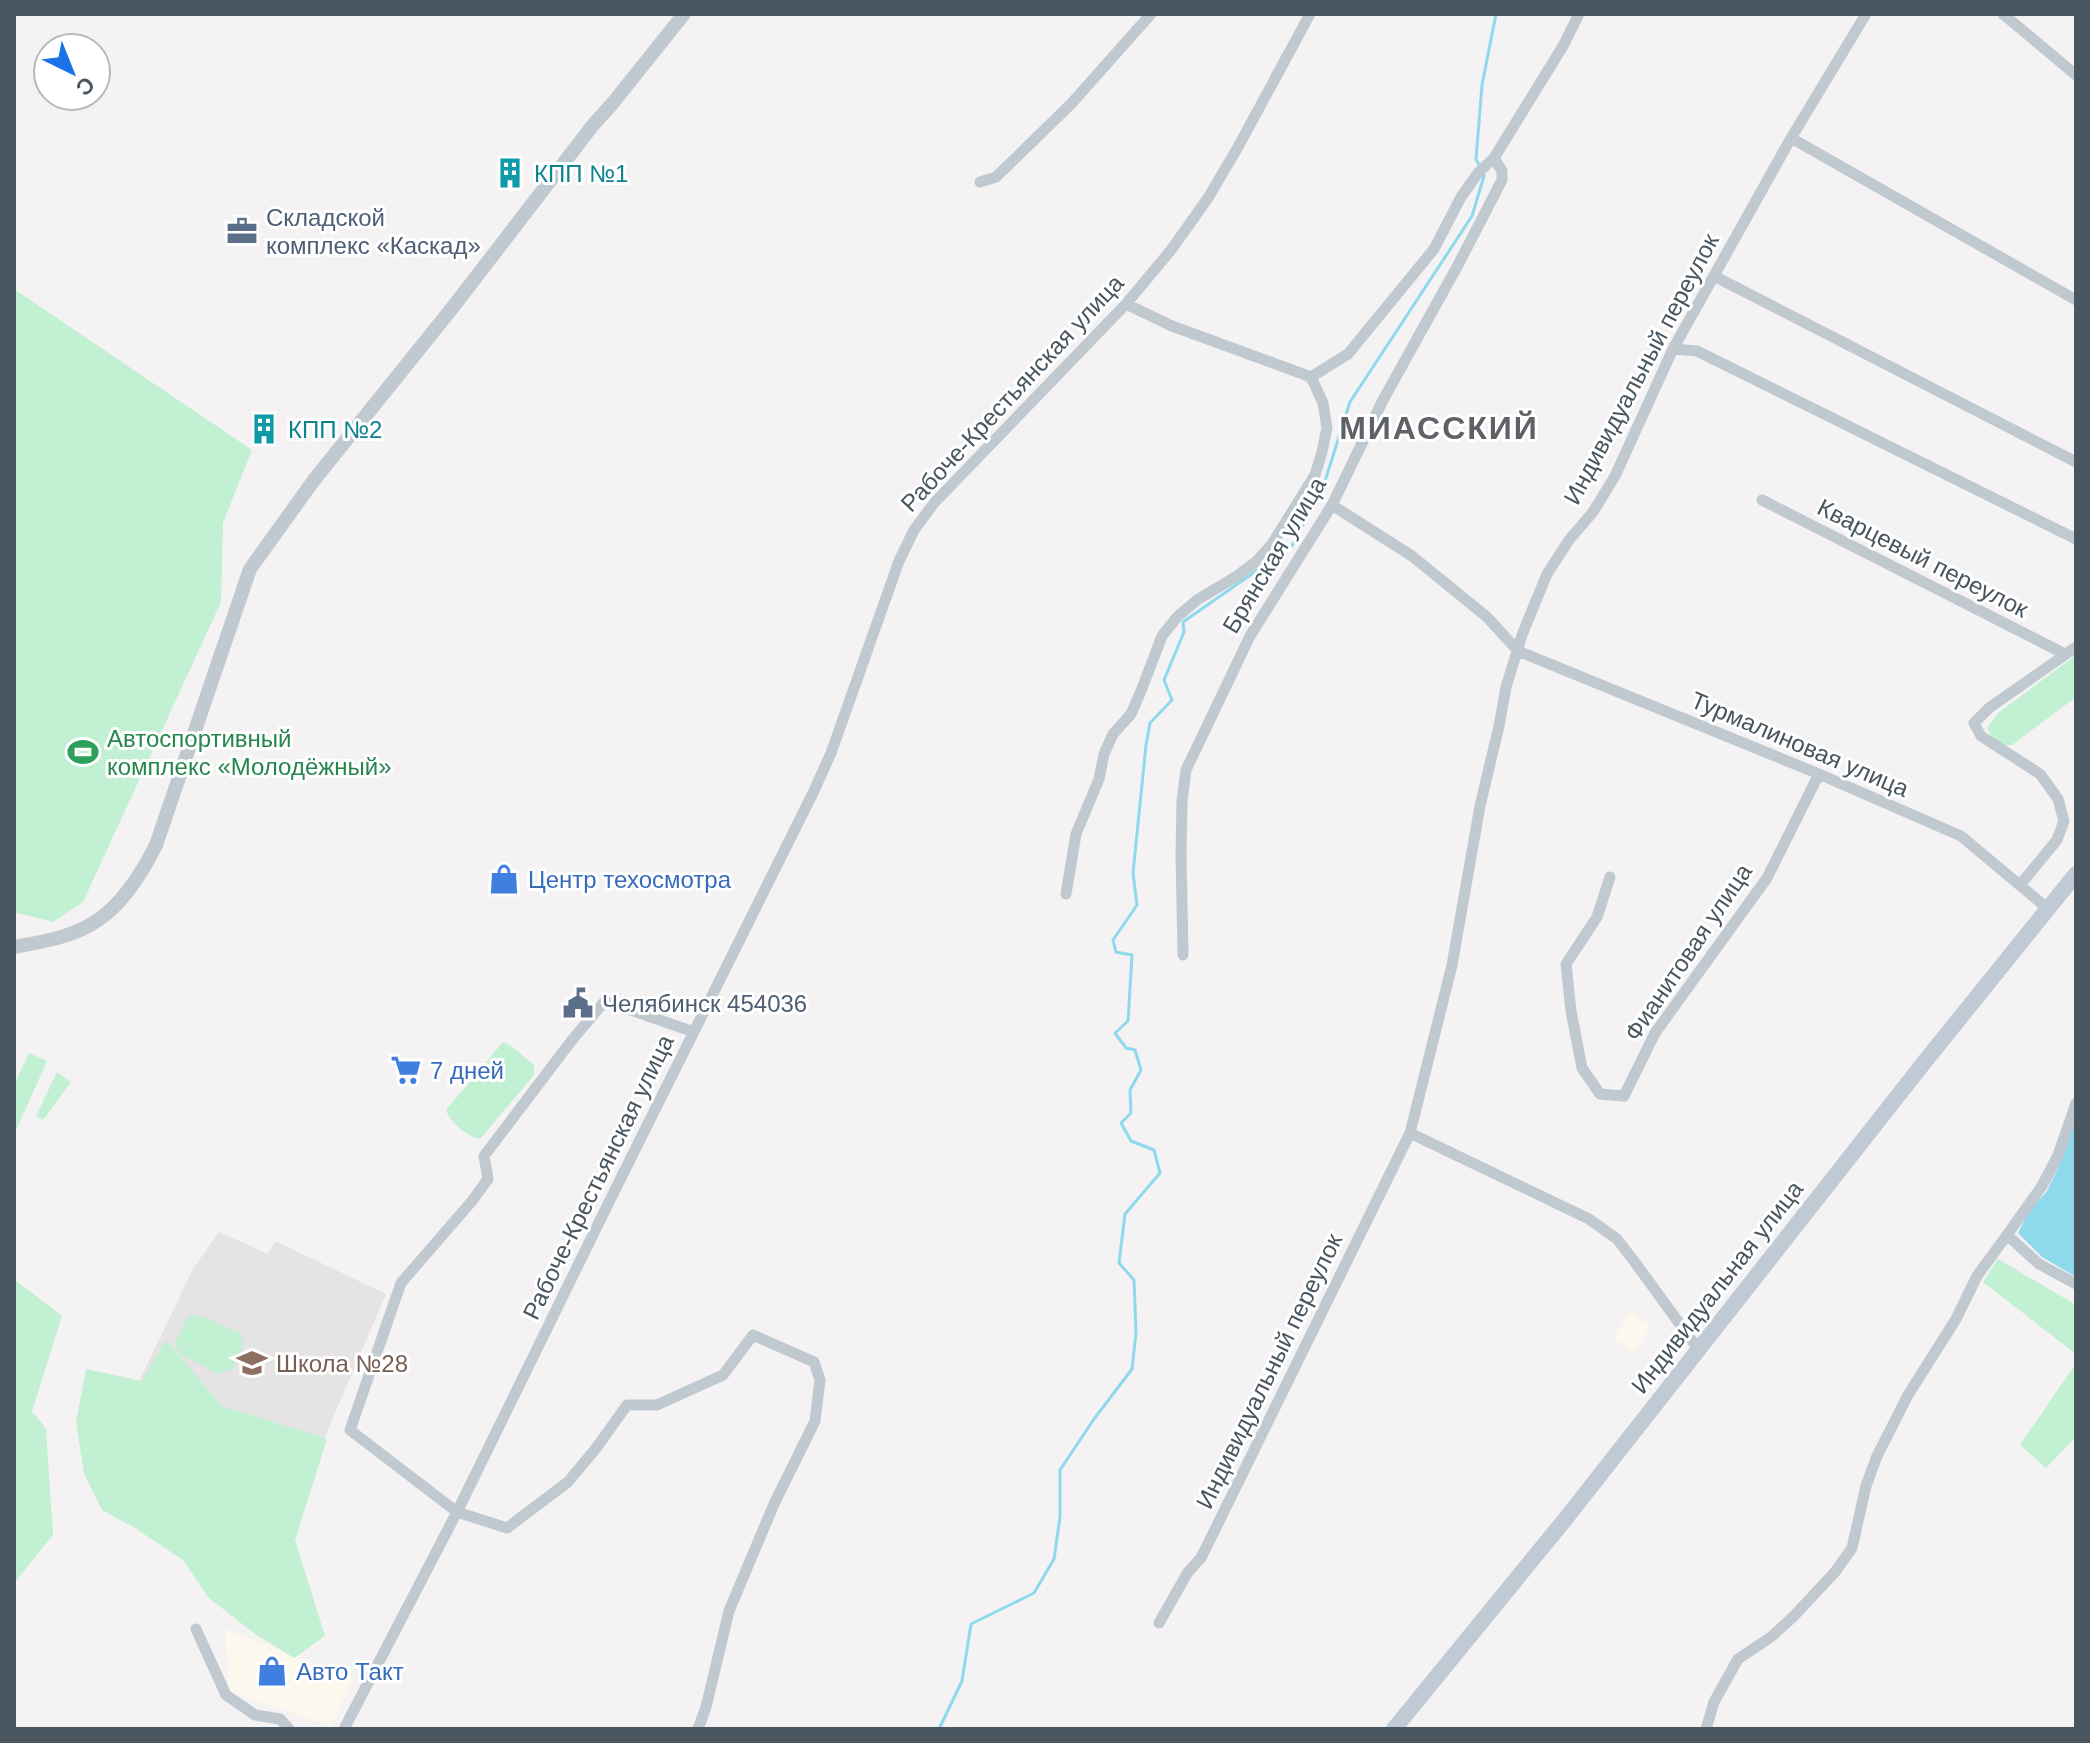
<svg xmlns="http://www.w3.org/2000/svg" width="2090" height="1743" font-family="Helvetica,sans-serif">
<rect width="100%" height="100%" fill="#f4f2f2"/>
<path fill="#fdf8ed" d="M1631 1312 1651 1326 1634 1352 1613 1338Z
M225 1629 353 1678 331 1726 229 1692Z"/>
<path fill="#e5e3e4" d="M219 1232 268 1254 275 1241 386 1294 295 1507 115 1431 193 1269Z"/>
<path fill="#c1f0d3" d="M14 289 252 450 223 523 221 602 83 902 53 922 14 912Z
M2076 655V697L2012 745 2003 746 1993 739 1987 728 1998 713Z
M503 1042 511 1046 534 1065V1075L480 1139C467 1136 450 1123 446 1110Z
M29 1053 47 1061 14 1135V1085Z
M57 1072 71 1082 43 1120 36 1116Z
M1998 1259 2076 1305V1354L1983 1282Z
M14 1279 62 1316 32 1411 46 1429 53 1535 14 1583Z
M195 1314 239 1332 244 1344 233 1369 218 1374 180 1354 175 1344 187 1318Z
M166 1340 222 1406 327 1439 295 1540 325 1636 294 1658 255 1634 209 1598 183 1560 135 1528 102 1510 84 1473 76 1422 86 1369 142 1381Z
M2076 1363V1437L2046 1468 2020 1445Z"/>
<path fill="#8fd9ed" d="M2076 1119V1277L2042 1257 2018 1233 2028 1213 2047 1191 2060 1163Z"/>
<g fill="none" stroke-linecap="round" stroke-linejoin="round">
<path stroke="#8fd9ed" stroke-width="3" d="M1479 165 1476 159 1482 85 1496 14
M939 1729 962 1681 971 1624 1034 1593 1054 1559 1060 1517V1470L1094 1419 1132 1369 1136 1333 1134 1280 1119 1263 1125 1214 1160 1173 1154 1150 1131 1141 1121 1123 1131 1113 1130 1090 1141 1070 1135 1050 1126 1048 1115 1033 1128 1021 1132 955 1116 952 1113 940 1137 905 1133 873 1146 745 1150 723 1172 700 1164 680 1184 632 1183 622 1292 546 1325 481 1350 402 1472 216 1484 176 1482 172"/>
<path stroke="#c0c9d0" stroke-width="11" d="M2003 14 2076 75
M1791 138 2076 300
M980 182 996 177 1071 104 1151 14
M1714 276 2076 462
M1126 304 1172 326 1311 377
M1673 349 1697 351 2076 539
M1762 500 2065 654
M1332 505 1412 556 1487 617 1518 651 1819 774 1961 836 2047 908
M1610 877 1597 917 1566 964 1571 1011 1582 1068 1600 1094 1624 1096 1655 1033 1767 878 1819 774
M2020 885 2057 840 2064 821 2058 799 2040 774 1981 736 1974 723 1989 708 2076 647
M1066 894 1076 834 1099 779 1104 754 1113 734 1131 714 1141 691 1162 636 1177 617 1197 600 1237 576 1257 561 1272 544 1315 475 1322 452 1327 428 1323 403 1311 377 1348 354 1434 249 1461 197 1478 173 1494 158 1563 46 1579 14
M1183 955 1181 853 1182 801 1186 770 1250 636 1332 505 1383 400 1458 265 1502 180V171L1494 158
M694 1032 605 1001 572 1040 484 1156 488 1179 472 1201 401 1283 350 1430 457 1512 507 1528 568 1482 597 1447 627 1405H657L723 1375 753 1335 814 1362 820 1380 815 1421 774 1504 729 1611 706 1707 698 1729
M2076 1103 2058 1155 2042 1186 2007 1235 2039 1264 2076 1284
M1410 1133 1589 1219 1617 1239 1634 1261 1698 1349
M1159 1623 1188 1572 1201 1558 1410 1133 1452 965 1480 806 1499 726 1506 687 1522 635 1547 574 1569 540 1593 512 1615 476 1673 349 1791 138 1866 14
M196 1629 226 1695 255 1715 280 1719 289 1729
M344 1729 457 1512 610 1200 813 793 831 753 899 561 914 530 935 502 1126 304 1171 250 1208 198 1238 147 1310 14
M1706 1729 1714 1702 1738 1659 1771 1637 1793 1617 1835 1572 1852 1548 1866 1486 1877 1456 1908 1395 1956 1319 1977 1276 2007 1235"/>
<path stroke="#c0c9d0" stroke-width="14" d="M14 947C42 942 74 937 98 920 123 903 143 871 156 845L250 569 314 480 453 307 593 125 612 104 684 14"/>
<path stroke="#c0cad5" stroke-width="16" d="M1394 1729 1567 1517 1926 1060 2076 874"/>
</g>
<defs>
<g id="building-bare" transform="scale(2.4)"><path d="M-4-6H4V6H1V3H-1V6H-4ZM-2.5-4.3h1.7v1.8h-1.7ZM.8-4.3h1.7v1.8H.8ZM-2.5-1h1.7V.8h-1.7ZM.8-1h1.7V.8H.8Z" fill="#0f9aa8" stroke="#fff" stroke-width="2.5" paint-order="stroke"/></g>
<g id="office-bare" transform="scale(2.4)"><path d="M-6-3h4V-5.5h4V-3h4V5H-6ZM-1-4.5V-3h2v-1.5ZM-6 0V1H6V0Z" fill="#5c6f8a" stroke="#fff" stroke-width="2.5" paint-order="stroke"/></g>
<g id="stadium-bare" transform="scale(2.4)"><path d="M0-5a6.5 5 0 1 0 0 10a6.5 5 0 1 0 0-10ZM-3.5-1.8h7v3.6h-7Z" fill="#2e9e5b" stroke="#fff" stroke-width="2.5" paint-order="stroke"/></g>
<g id="shop-bare" transform="scale(2.4)"><path d="M-5-2.5h2.3a2.7 3.5 0 0 1 5.4 0H5L5.5 6h-11ZM-1.5-2.5h3a1.5 2.3 0 0 0-3 0Z" fill="#3f7fe0" stroke="#fff" stroke-width="2.5" paint-order="stroke"/></g>
<g id="civic-bare" transform="scale(2.4)"><path d="M-.6-6.5H3V-4.5H.6V-3L4-1V1h2V6H-6V1h2V-1L-.6-3ZM-1.2 2.5V6h2.4V2.5Z" fill="#5c6f8a" stroke="#fff" stroke-width="2.5" paint-order="stroke"/></g>
<g id="supermarket-bare" transform="scale(2.4)"><path d="M-6-5.5h2.5l.6 2H6L4.5 2H-2.5L-4.4-4H-6ZM-1.5 3.2a1.3 1.3 0 1 0 .1 0ZM3 3.2a1.3 1.3 0 1 0 .1 0Z" fill="#3f7fe0" stroke="#fff" stroke-width="2.5" paint-order="stroke"/></g>
<g id="school-bare" transform="scale(2.4)"><path d="M0-5L7-2L0 1L-7-2ZM-4 1L0 2.5L4 1V4Q0 6-4 4Z" fill="#8d6e63" stroke="#fff" stroke-width="2.5" paint-order="stroke"/></g>
</defs>
<g fill-rule="evenodd">
<use href="#building-bare" x="510" y="173"/>
<use href="#office-bare" x="242" y="231"/>
<use href="#building-bare" x="264" y="429"/>
<use href="#stadium-bare" x="83" y="752"/>
<use href="#shop-bare" x="504" y="879"/>
<use href="#civic-bare" x="578" y="1003"/>
<use href="#supermarket-bare" x="406" y="1070"/>
<use href="#school-bare" x="252" y="1363"/>
<use href="#shop-bare" x="272" y="1671"/>
</g>
<g text-anchor="middle" dominant-baseline="central" stroke-width="6" stroke-linejoin="round" paint-order="stroke">
<g font-size="24" fill="#0d838f" stroke="#fff" text-anchor="start">
<text x="534" y="173">КПП №1</text>
<text x="288" y="429">КПП №2</text>
</g>
<g font-size="24" fill="#4e5e75" stroke="#fff" text-anchor="start">
<text x="266" y="217">Складской<tspan x="266" dy="28">комплекс «Каскад»</tspan></text>
<text x="602" y="1003">Челябинск 454036</text>
</g>
<g font-size="24" fill="#49555f" stroke="#fff">
<text transform="translate(1641 369) rotate(-62)">Индивидуальный переулок</text>
<text transform="translate(1012 393) rotate(-47)">Рабоче-Крестьянская улица</text>
<text transform="translate(1274 555) rotate(-59)">Брянская улица</text>
<text transform="translate(1923 558) rotate(27)">Кварцевый переулок</text>
<text transform="translate(1800 744) rotate(23)">Турмалиновая улица</text>
<text transform="translate(1688 952) rotate(-56)">Фианитовая улица</text>
<text transform="translate(598 1177) rotate(-64)">Рабоче-Крестьянская улица</text>
<text transform="translate(1717 1287) rotate(-52)">Индивидуальная улица</text>
<text transform="translate(1269 1371) rotate(-64)">Индивидуальный переулок</text>
</g>
<g font-size="24" fill="#27864d" stroke="#fff" text-anchor="start">
<text x="107" y="738">Автоспортивный<tspan x="107" dy="28">комплекс «Молодёжный»</tspan></text>
</g>
<g font-size="24" fill="#366cbe" stroke="#fff" text-anchor="start">
<text x="528" y="879">Центр техосмотра</text>
<text x="430" y="1070">7 дней</text>
<text x="296" y="1671">Авто Такт</text>
</g>
<g font-size="24" fill="#785e54" stroke="#fff" text-anchor="start">
<text x="276" y="1363">Школа №28</text>
</g>
<g font-size="32" font-weight="bold" letter-spacing="2" fill="#5e6267" stroke="#fff">
<text x="1439" y="428">МИАССКИЙ</text>
</g>
</g>
<rect width="2090" height="1743" fill="none" stroke="#49555f" stroke-width="32"/>
<g transform="translate(72 72) rotate(137)"><circle r="38" fill="#ffffff" stroke="#b6bbbf" stroke-width="2"/>
<path d="M0-6L14 30L0 20L-14 30Z" fill="#1a73e6"/>
<text y="-12" font-size="22" font-weight="bold" text-anchor="middle" fill="#49555f">С</text>
</g>
</svg>
